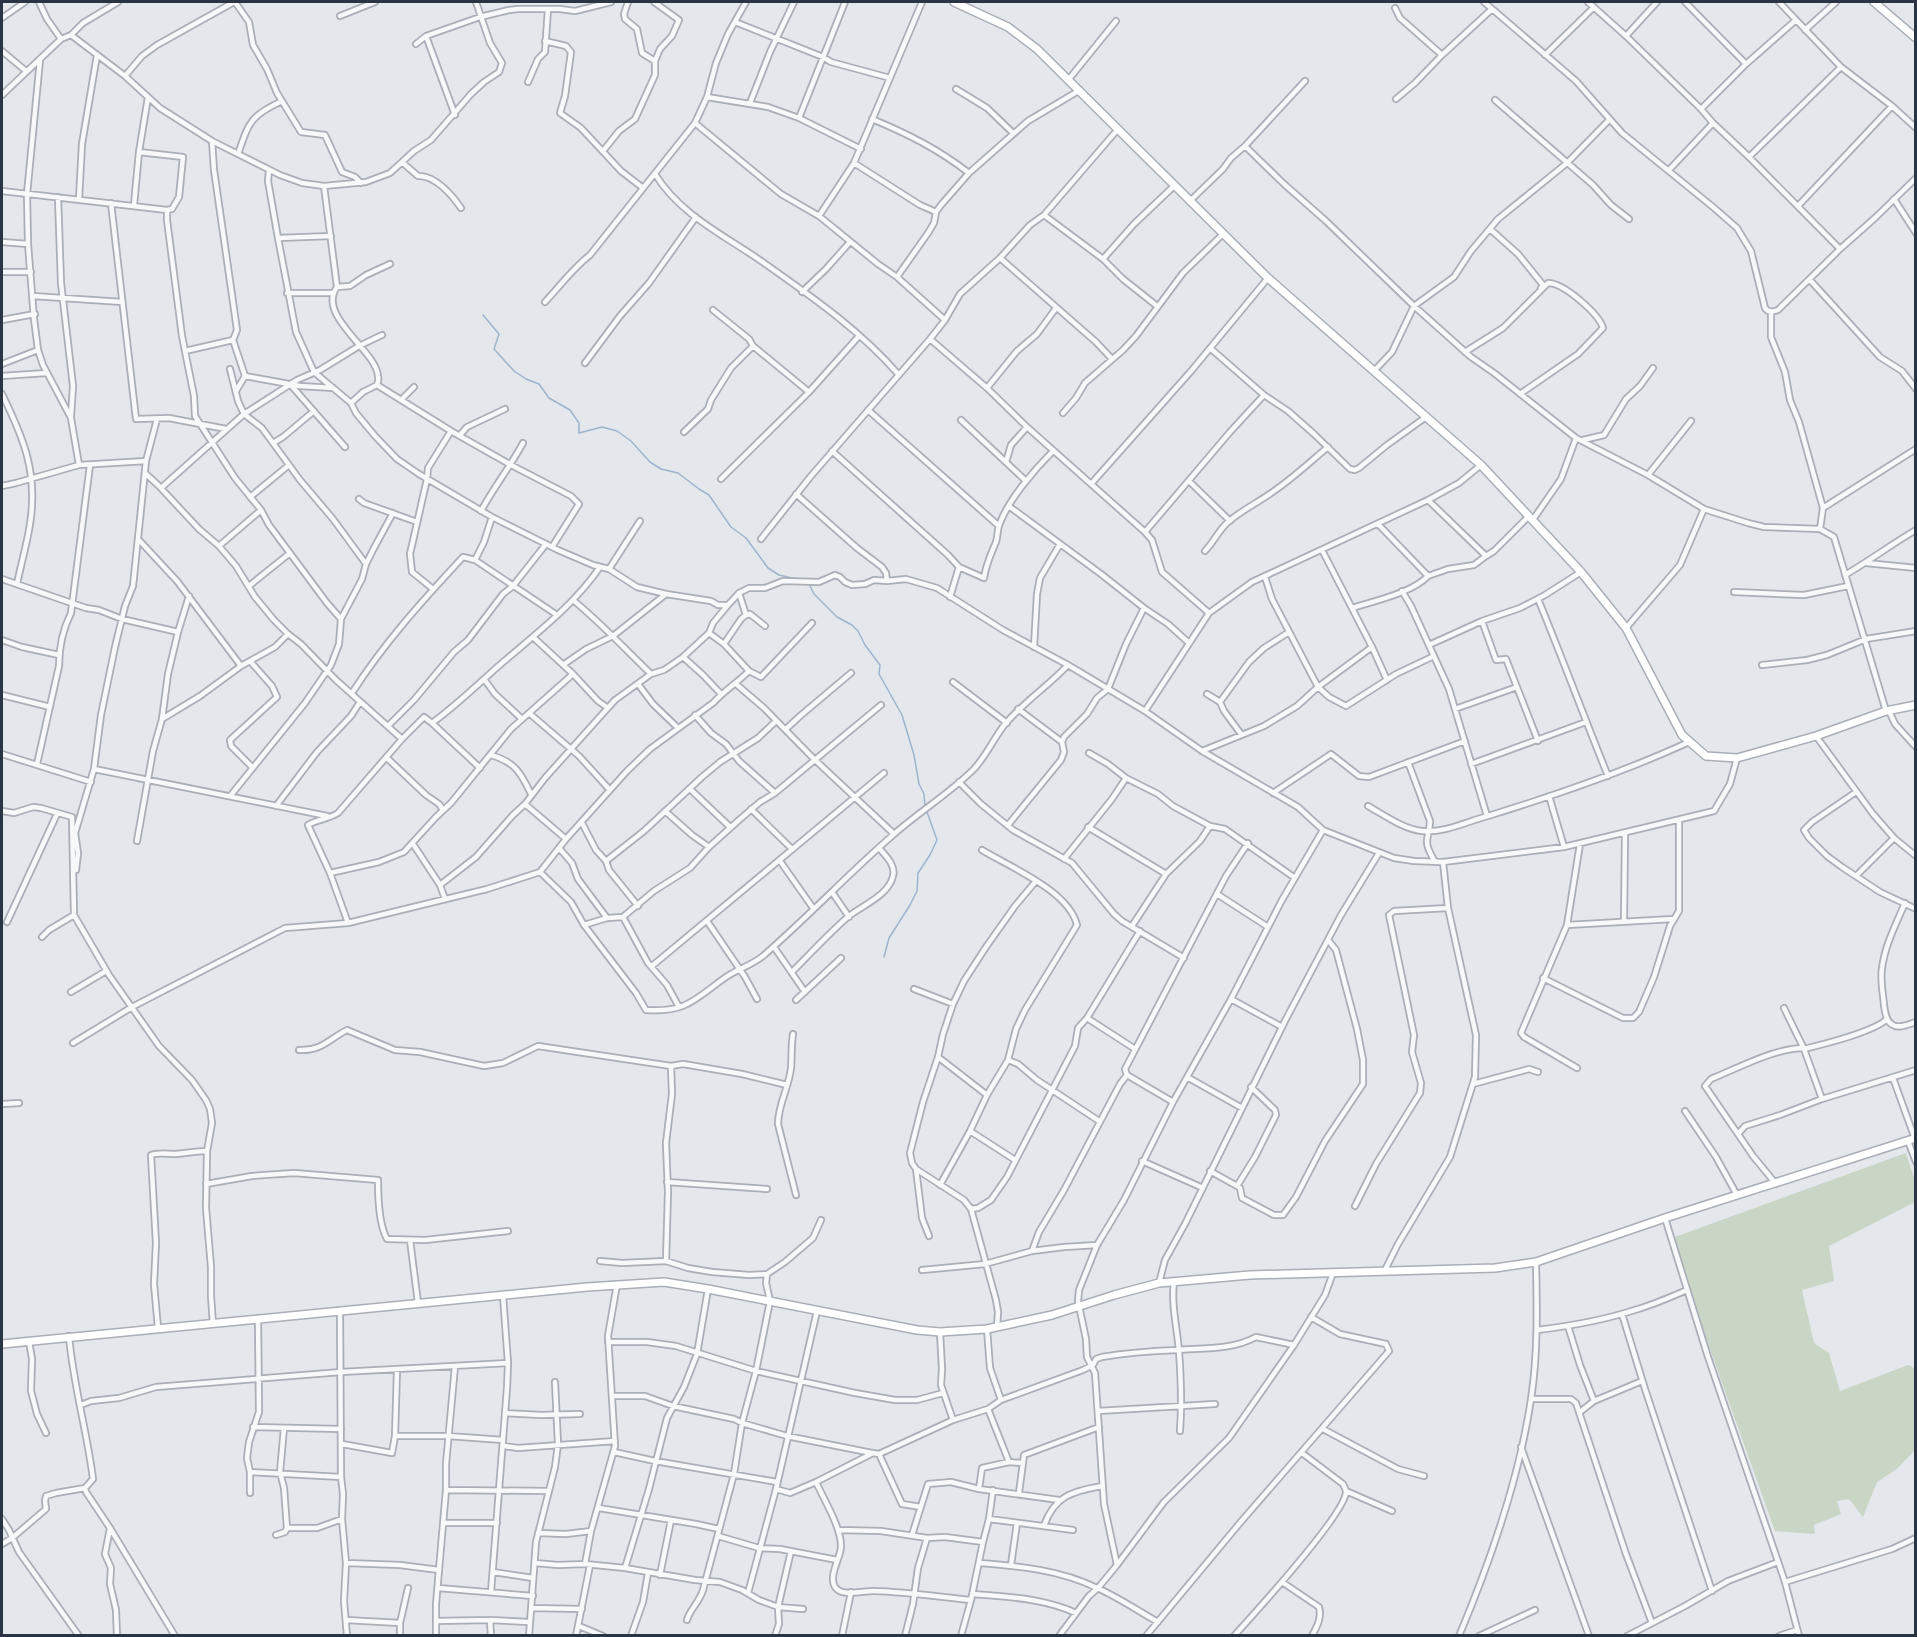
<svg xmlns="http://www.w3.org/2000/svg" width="1917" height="1637" font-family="'Public Sans',sans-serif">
<rect width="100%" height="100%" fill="#e4e7ec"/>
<path fill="#c9d6c5" d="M1906 1153 1915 1181V1202L1829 1246 1834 1281 1802 1290 1814 1343 1829 1353 1840 1391 1908 1365 1915 1368V1450L1897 1469 1877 1482 1863 1517 1849 1499 1837 1501 1841 1514 1814 1525 1815 1534 1775 1531 1706 1338 1675 1237Z"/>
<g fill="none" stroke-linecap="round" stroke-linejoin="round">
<path stroke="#9fb4cc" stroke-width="1.5" d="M483 315 499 334 494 349 514 371 526 379 539 384 549 398 570 410 579 423V433L602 427 617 431 631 441 650 462 661 469 678 473 699 489 709 495 731 527 746 538 768 568 779 575 796 579
M809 584 814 594 837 617 852 625 858 631 865 645 880 665 879 674 902 715 914 755 919 784 924 794 925 807
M884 957 889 938 910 905 917 891 918 873 930 855 937 840 927 812"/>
<g stroke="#a9aeb7" stroke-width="8">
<path id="street" d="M39 2 47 19 61 39
M235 2 249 22 253 45 267 69 277 93 301 132 325 135 342 172 355 177 361 183
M628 2 624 14 625 19 637 29 642 53 655 61
M1484 2 1576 81 1622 133 1713 207 1737 228 1751 251 1765 308C1768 313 1773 312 1778 310L1840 249 1876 217 1916 178
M1588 2 1626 36 1701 109 1713 123 1749 157 1840 249
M1685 2 1746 64
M1779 2 1841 67 1892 106 1916 128
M1395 8 1400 18 1442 55
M340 16 375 2
M2 18 25 2
M735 22 823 57 831 62 890 78
M1805 30 1836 2
M71 35 125 76 160 108 212 141 280 175 302 183 324 186 366 182 390 173 414 151 431 140 471 94 484 82 499 72 502 63 490 43 476 2
M426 36 455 115
M1626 36 1657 2
M545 41 566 46 571 52 565 96 560 113 581 128 621 171 643 188
M416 44 426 36 480 17 509 10 518 9H560L575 11 611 2
M2 51 26 71
M1545 55 1594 7
M40 60 27 194 28 244 34 319 38 350 43 365 71 418 79 465
M125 76 142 56 157 45 234 2
M1069 79 1116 21
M528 82 538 59 545 52 548 9
M956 89 987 108 1013 133
M2 95 61 39 71 35 83 23 118 2
M707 97 768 107 799 118 861 149
M1396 99 1415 83 1442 55 1492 9
M1495 100 1593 185 1611 205 1629 219
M750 103 770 52 794 2
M1701 109 1746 64 1796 20
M799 118 845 2
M872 119C908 134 938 149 969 173
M695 123 781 194 819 216 878 264 897 277 945 320
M1245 146 1284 184 1326 221 1414 306 1471 357 1494 373 1576 438 1648 475 1704 509 1748 523 1764 527 1820 529
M603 151 619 131 635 119 655 75V61L660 49 672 36 679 20 654 2
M139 152 183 157 179 197 172 209 167 210V220L182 336 194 396 195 416 235 478 261 510 269 525 327 603 341 619
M238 154C249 122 250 116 282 101
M1749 157 1841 67
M403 163 418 176C435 175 452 195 461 208
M854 163 920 205 936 212
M269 170 268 181 278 238 296 332 314 372 351 403
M1669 170 1713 123
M655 174C681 216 726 236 764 263 812 297 860 330 899 375
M324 186 337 287C316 316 376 350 378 376 379 379 378 382 377 385
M2 191 167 210
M58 197 61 283 73 386 71 416
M79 199 82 144 97 55
M1894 199 1916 233
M1190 201 1223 169 1231 158 1245 146 1305 81
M111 203 136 419 169 418 226 429
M134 205 139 152 148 97
M1798 206 1892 106
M1044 215 1103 259 1123 279 1157 306
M819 216 854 163 922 2
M1490 229 1518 254 1543 285 1541 288
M278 238 331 236
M2 242 28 244
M1000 258 1096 342 1112 359
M1103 259 1134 224 1175 185
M2 272H31
M897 277 928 233 934 223 936 212 941 205 969 173 1028 121 1080 90
M1810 280 1880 357 1902 371 1916 389
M337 287 350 286 366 275 390 264
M802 292 826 269 850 242
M287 293H333
M33 296 122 302
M545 302C561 285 572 269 590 255L695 123 707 97 716 63 728 34 746 2
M713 310 749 339 753 346 809 392
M1771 312V337L1785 372 1790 400 1799 422 1823 508 1820 529 1834 537 1886 711
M2 320 35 314
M930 339 987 388 1027 427 1145 532 1152 540 1162 572 1209 613
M233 340 245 376
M1210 348 1264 395 1288 411 1314 434 1350 469 1355 470 1359 468 1387 445 1426 417
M185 351 233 340 237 330 214 170 212 141
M1465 352 1503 328 1548 283C1564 283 1599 314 1603 328L1578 354 1520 394
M585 363 620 316 649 283 696 217
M2 364 38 350
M230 369 238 401 244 414 262 428 300 480 333 519 366 564
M1374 371 1392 352 1414 306 1454 277 1471 251 1498 219 1567 163 1609 120
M2 376 46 373
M245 376 300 386 333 388
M290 384 345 447
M377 385 363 392 351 403 356 413 375 436 397 459 419 474 492 517 558 550 593 565 609 569 637 587 666 594 711 601 718 605H728L739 593 749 588H765L783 581 819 582 835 575 840 577 845 582 852 585 865 584 874 580 887 581 906 579 937 588 1003 630 1068 665 1145 711 1202 751 1298 807 1323 830 1394 858 1414 861 1443 862 1564 847 1714 811 1730 784 1737 758
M377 385 451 431 511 465 571 496 579 504 552 547
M987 388 1017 351 1037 334 1056 308
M236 391 245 376
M2 394C24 439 38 473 30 524 27 544 21 564 17 584
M401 400 414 387
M868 410 999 526
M1063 413 1076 398 1085 383 1123 350 1136 336 1183 273 1223 234
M961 420 1026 481
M684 432 708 409 711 400 731 368 753 346
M460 435 467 427 505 409
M1583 440 1604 435 1626 399 1640 386 1653 368
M273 443 283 437 314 411
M832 451 948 555 959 567 984 578C986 564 991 554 996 542 998 536 997 529 1000 523 1009 499 1035 469 1053 451
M1006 462 1011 445 1027 427
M146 474 158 485 199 529 219 546 236 566 255 597 274 620 288 634 301 644 336 680 402 739
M1648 475 1691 421
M721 479 809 392 859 336
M1189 481 1230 521
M1091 484 1192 370 1268 278
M2 486 16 483 79 465 146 461
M161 488 244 414 297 380 320 370 359 346 382 335
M796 494 857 548 882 567 886 573 887 581
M250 497 289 465
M359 499 364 503 417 522
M1428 500 1486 556 1494 551 1528 517
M1010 507 1101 574 1144 608 1168 624 1189 643
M1823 508 1916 449
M481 511C494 487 510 467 523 443
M1532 521 1561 479 1576 438
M1145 532 1230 432 1264 395
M138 539 177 581 241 666
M761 539 811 476 930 339 945 320 960 294 1000 258 1030 225 1044 215 1118 129
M219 546 261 510
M1322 550 1372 647 1387 680
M1205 551C1214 542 1218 531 1228 522 1242 510 1259 502 1274 491 1293 478 1310 462 1328 447
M475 560 484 542 492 517
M1866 563 1916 568
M609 569 640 521
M1845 575C1869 561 1892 544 1916 530
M1428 576 1448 569 1474 565 1486 556
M1265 577 1272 599 1318 687 1329 697 1346 706 1396 674 1434 656
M2 579 86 608 99 610 122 619 178 632
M249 586 290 553
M433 589 412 572 410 554 427 479 428 468 451 431
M1402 591 1411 606 1449 689 1487 816
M1734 592 1804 595 1848 586
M739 593 746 615
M950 597 959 567
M1538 599C1562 657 1584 717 1608 776
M573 600C601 623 625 649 651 674
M1352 608C1374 601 1412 593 1428 576L1378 524
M746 615 750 614 765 626
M1482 621 1496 660 1506 659 1538 741
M1626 628 1680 565 1704 509
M709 633 724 644 749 671 761 677 812 623
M533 637 573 674 598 701 608 708
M2 640 22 647 59 655
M724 644 741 619 746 615
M1429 645 1482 621 1520 608 1545 595 1581 572
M1034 647 1037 594 1040 578 1060 544
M683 657 702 674 721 694
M250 661 272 686 277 697 230 740 231 746 253 768
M563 665 586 649 613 636 666 594
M1762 665 1807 660 1827 655 1866 639 1916 631
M484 679 495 694 522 719
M953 682 1007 723
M638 684 653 704 677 727
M736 684 764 708 814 759 894 834
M352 693C384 643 423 600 463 557L475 560 557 615
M1207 694 1220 702 1224 711 1241 734
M2 695 50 707
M1220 702 1249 662 1264 648 1289 632
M1018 709 1062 742
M1455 709 1517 687
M1145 711 1209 613 1252 582 1428 500 1459 483 1481 465
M1889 711 1895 724 1916 747
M529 713 579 756 609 789
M695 715 711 733 726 744 739 761 775 793
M162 719 200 696 241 666 275 647 288 634
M432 723C457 705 479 683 502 663 537 633 574 605 600 567
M388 726 414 700 454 652 468 640 503 594 513 586 546 544
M786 729 800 716 851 673
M1816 736 1873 814 1894 838 1916 856
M1202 751 1264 726 1297 706 1318 687 1372 647
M1089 753 1108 764 1126 778 1158 794 1173 806 1210 826 1225 829 1295 878
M2 754 91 782
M491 755C515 762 521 773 531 794
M387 758 426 795 439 804 443 810
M1408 762 1430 821C1430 829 1427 835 1427 842 1427 849 1432 856 1435 862
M37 764 59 666C59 648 63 629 71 613L90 465
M1471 764 1586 722
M94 769 327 816
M959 782 981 804 1013 830 1072 863 1114 914 1122 921 1184 958
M690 789 730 827
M1856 792 1812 822 1804 830 1809 838 1827 856 1842 867 1880 892 1916 909
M1273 793 1331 754 1359 776 1369 777 1465 741
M231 795 305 703 331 665 339 644 341 619 362 579 366 564 374 548 393 513
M1549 796 1564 847
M525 804 566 839
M276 806 317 752 351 716 360 702
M1368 806C1384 815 1403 829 1422 831 1445 833 1465 822 1488 816 1556 795 1624 772 1689 742
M751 809 792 849
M2 811 14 813 33 807 41 808 72 817
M665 811 692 835 709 847
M72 817 74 915 109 975 159 1046 192 1080 206 1100 210 1109 212 1123 207 1151 206 1208 211 1267V1296L213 1324
M582 823 596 850 606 861 609 870 638 906
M1008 825 1061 760 1064 752 1062 742 1064 737 1087 714 1097 698 1108 689 1126 644 1144 608
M1088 827 1166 874
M137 841 153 751 162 719 168 674 178 632 189 596
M413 844 440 885 445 899
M559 848 572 863 578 879 607 918
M1064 859 1112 799 1126 778
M606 861 644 831 702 777 720 762 758 738 776 721
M780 861 813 908
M76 870 78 853 75 833 94 769 101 715 115 647 125 606 133 586 146 461 157 419
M540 872 571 902 584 925 636 993 646 1010C687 1013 696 998 726 977 738 969 752 965 763 956 808 917 848 874 893 835 919 812 950 793 974 769 986 756 994 738 1005 724 1024 702 1048 686 1068 665
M330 873 379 862 404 852 436 817 451 803 511 729 573 674
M1856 876 1894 838
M440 885 476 857 513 815 525 804 545 778 615 700 651 674 664 670 683 657 709 633 713 623 728 605
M832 892 849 917
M1217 894 1268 927
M1905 903C1896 924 1885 945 1882 968 1880 980 1883 993 1884 1005 1885 1012 1886 1022 1893 1025 1899 1029 1909 1024 1916 1022
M623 917 648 963 667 985 679 1007
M707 921 745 977 757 999
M1624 921 1625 834
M7 922 57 814
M348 923 330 873 308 825C318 819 329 819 338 813L402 739 424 717 432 723 480 768
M584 925 607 918 623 917 630 911 654 891 690 868 709 847 739 820 760 802 775 793 881 705
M1567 925 1673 919
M1132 926 1166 874 1200 841 1210 826
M42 937 49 930 74 915
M774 947 805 992
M652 966 884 773
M792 972C811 953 829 933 849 916 863 905 889 895 893 876 896 865 885 855 879 848
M1543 978 1623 1018H1633L1639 1012 1654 977 1670 926 1679 911V821
M914 989 953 1004
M71 992 106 971
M1231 999 1282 1027
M796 1000 841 958
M1784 1008 1804 1049 1822 1099
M1087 1018 1135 1049
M793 1034C791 1046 792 1057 791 1068 789 1087 778 1105 778 1124L796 1195
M73 1043 132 1007 285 928 348 923 487 889 540 872 566 839 627 771 650 749 713 703C724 691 738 682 749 671
M1804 1049C1824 1044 1874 1032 1887 1019
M299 1050C322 1051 329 1039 347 1030L395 1050 420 1052 484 1066 503 1063 538 1046 671 1066 683 1064 742 1074 787 1085
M938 1057 987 1095
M1008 1060 1018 1064 1037 1080 1099 1121
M1577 1068 1524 1037 1521 1033 1567 925 1580 844
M1127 1075 1173 1102
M1187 1077 1242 1108
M1893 1078 1915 1139
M1473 1084 1529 1069 1538 1072
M2 1104 19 1103
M1685 1111 1716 1157 1737 1195
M970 1131 1015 1160
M1738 1134 1745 1126 1780 1115 1822 1099 1916 1070
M1908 1141 1916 1162
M1142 1161 1203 1188
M916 1169 964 1200 971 1209 996 1300 998 1312 997 1327
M1210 1171 1237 1186 1240 1188 1242 1198 1274 1215H1283L1296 1197 1325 1141 1363 1084V1060L1357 1029 1336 950 1328 940
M667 1182 767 1189
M206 1184 252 1176 294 1173 378 1180C378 1196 379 1225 387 1239L425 1240 508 1231
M1776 1184 1753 1156 1705 1086 1711 1079C1738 1068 1773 1049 1802 1048
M940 1185 970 1131 987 1095 1008 1060 1016 1029 1025 1010 1077 925C1069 891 1010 867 982 850
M1237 1186 1255 1157 1276 1115 1275 1110 1251 1087
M1355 1206 1376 1164 1420 1093 1421 1083 1412 1052 1414 1035 1389 915 1394 911 1448 908
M971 1209 978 1208 991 1200 1007 1177 1075 1046 1078 1028 1087 1018 1140 931
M1665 1218 1708 1357 1785 1582 1799 1636
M929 1236 922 1218 916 1169 912 1163 910 1153 923 1102 938 1057 943 1034 953 1004 964 981 986 947 1015 906 1036 881
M410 1240 418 1303
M1032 1251 1039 1232 1064 1190 1120 1084 1127 1075 1125 1069 1226 876 1248 843
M600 1261 622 1263 666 1261 688 1268 712 1272 749 1275 767 1274 785 1262 813 1238 821 1220
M666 1261 668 1192 666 1143 672 1094 671 1066
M922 1270 985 1264 1032 1251 1064 1247 1097 1245
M1385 1270 1398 1244 1450 1157 1475 1077 1476 1035 1448 908 1443 862
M1174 1281C1171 1305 1177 1327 1179 1351 1181 1378 1182 1404 1180 1431
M1159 1283 1165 1260 1185 1224 1286 1019 1341 915 1379 853
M340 1310 341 1477 343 1494 342 1519 346 1563 344 1601 347 1636
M1622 1314 1645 1389 1712 1591
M1568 1326 1580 1365 1594 1401
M158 1328 154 1284 156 1243 151 1155C159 1152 168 1154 176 1154 187 1153 196 1151 207 1151
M987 1329 990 1368 1001 1400
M1537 1330C1571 1326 1605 1320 1638 1309 1655 1304 1671 1297 1687 1290
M940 1332 942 1369 941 1385 953 1420
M69 1336C73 1384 87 1431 93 1479L85 1488 86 1492 110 1528 175 1636
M29 1341 32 1359 31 1391 37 1414 46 1433
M608 1342H647L676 1346 756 1371 855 1393 895 1400H917L943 1393
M612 1396H645L673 1406 734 1419 742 1423 787 1436 872 1453
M1531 1399H1571L1576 1403 1626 1554 1652 1623
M81 1405 91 1401 119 1398 156 1387 341 1372 508 1363
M988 1409 1009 1462
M1098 1411 1215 1404
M1580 1412 1594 1401 1642 1381
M505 1413 541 1415 580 1414
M253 1427 341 1429
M1323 1429 1398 1469 1424 1476
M395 1436H448L503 1440
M342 1444 392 1453 395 1436 397 1370
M504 1446 518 1448 615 1441
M1521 1447 1589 1636
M614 1452 655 1461 777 1482
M879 1454 902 1504 921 1507
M250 1472 341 1477
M816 1482C824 1500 841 1527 841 1546 841 1558 828 1575 835 1587 842 1598 865 1590 875 1591 907 1592 940 1597 971 1600
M776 1489 790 1493 816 1482 873 1453 879 1454 953 1420 988 1409 1001 1400 1083 1370 1093 1365 1096 1359 1102 1357C1126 1353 1152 1351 1177 1350 1204 1348 1232 1350 1256 1337L1294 1345
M979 1489 982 1468 1009 1462 1023 1463
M446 1490 548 1491
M1346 1491 1392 1511
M250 1493V1472L247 1458 249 1442 259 1412 258 1319
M1019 1493 1024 1455 1099 1427
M599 1508 696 1524 719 1529
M2 1519 9 1530 19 1552 79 1636
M989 1519 1073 1530
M444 1523H497
M1044 1526C1054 1496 1073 1491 1102 1486
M110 1528 105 1554 111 1568 110 1584 116 1610 117 1636
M287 1528H317L342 1519
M838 1530 881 1531 927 1538 945 1537 983 1542
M538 1533 566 1534 591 1531
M276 1535 285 1532 287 1528 284 1488 280 1472 284 1428
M912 1535 928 1484 951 1482 979 1489 1059 1500
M718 1536 759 1548 780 1549 837 1560
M2 1544 12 1538 46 1509 45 1501 46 1496 56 1493 85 1488
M346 1563 400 1565 439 1570
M535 1563 558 1565 585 1564 625 1568 695 1580 720 1582 742 1590 759 1600 778 1607 803 1609
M979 1563C1019 1566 1061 1570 1097 1588 1118 1597 1138 1611 1158 1622
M585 1564 591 1531 615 1446 608 1336 617 1284
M1011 1565 1017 1523
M1117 1565 1104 1504 1095 1373 1087 1357 1086 1339 1078 1301 1079 1290 1097 1245 1124 1200 1173 1102 1231 999 1282 900 1323 830
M625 1568 649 1489 667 1418 684 1387 697 1354 708 1289
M493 1572 533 1578
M660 1575 671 1520
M1282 1582 1319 1607C1322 1618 1317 1626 1312 1636
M1785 1582 1892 1549 1916 1538
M438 1588 533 1596
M491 1592 507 1388 508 1363 503 1296
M748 1593 776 1489 817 1311
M973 1594C1008 1597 1043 1598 1076 1613
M532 1608 582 1609
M346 1620 400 1623
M490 1620 491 1636
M687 1620C690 1609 699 1603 703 1590L734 1474 742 1423 756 1371 770 1301 766 1283 767 1274
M436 1621 490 1620 529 1622
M579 1626 603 1636
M400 1636V1623L408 1588
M436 1636V1604L446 1490V1464L455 1366
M529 1636 536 1542 555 1467 558 1444 555 1382
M576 1636 590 1565
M631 1636 643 1602 648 1573
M775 1636 779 1624 778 1607 791 1551
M842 1636 851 1592
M905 1636 913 1604 918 1568 927 1538
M961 1636 971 1600 983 1542 989 1519 993 1490
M1059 1636 1089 1596 1098 1588 1117 1565 1164 1502 1229 1438 1294 1345 1325 1295 1333 1273
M1146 1636 1239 1524 1389 1351 1386 1344 1340 1334 1311 1317
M1234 1636C1253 1615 1345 1514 1346 1492 1346 1490 1344 1486 1343 1484L1302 1453
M1459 1636C1491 1560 1519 1480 1531 1399 1538 1354 1537 1308 1536 1262
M1479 1636 1535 1610
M1627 1636 1685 1606 1728 1581 1778 1562
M1779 1636 1797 1630"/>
</g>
<g stroke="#a9aeb7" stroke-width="10">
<path id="secondary" d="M954 2 1008 27 1037 49 1268 278 1481 465 1581 572 1626 628 1682 735 1706 756 1737 758 1816 736 1886 711 1916 705
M1874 2 1916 38
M2 1344 587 1287 664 1282 708 1289 917 1330 940 1332 987 1329 1052 1315 1114 1295 1159 1283 1250 1275 1495 1268 1536 1262 1665 1218 1916 1138"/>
</g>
<use href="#street" stroke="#f7f8fa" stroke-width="4.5"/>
<use href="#secondary" stroke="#fff" stroke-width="7"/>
</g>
<rect width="1917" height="1637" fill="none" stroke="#2b3445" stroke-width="6"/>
</svg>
